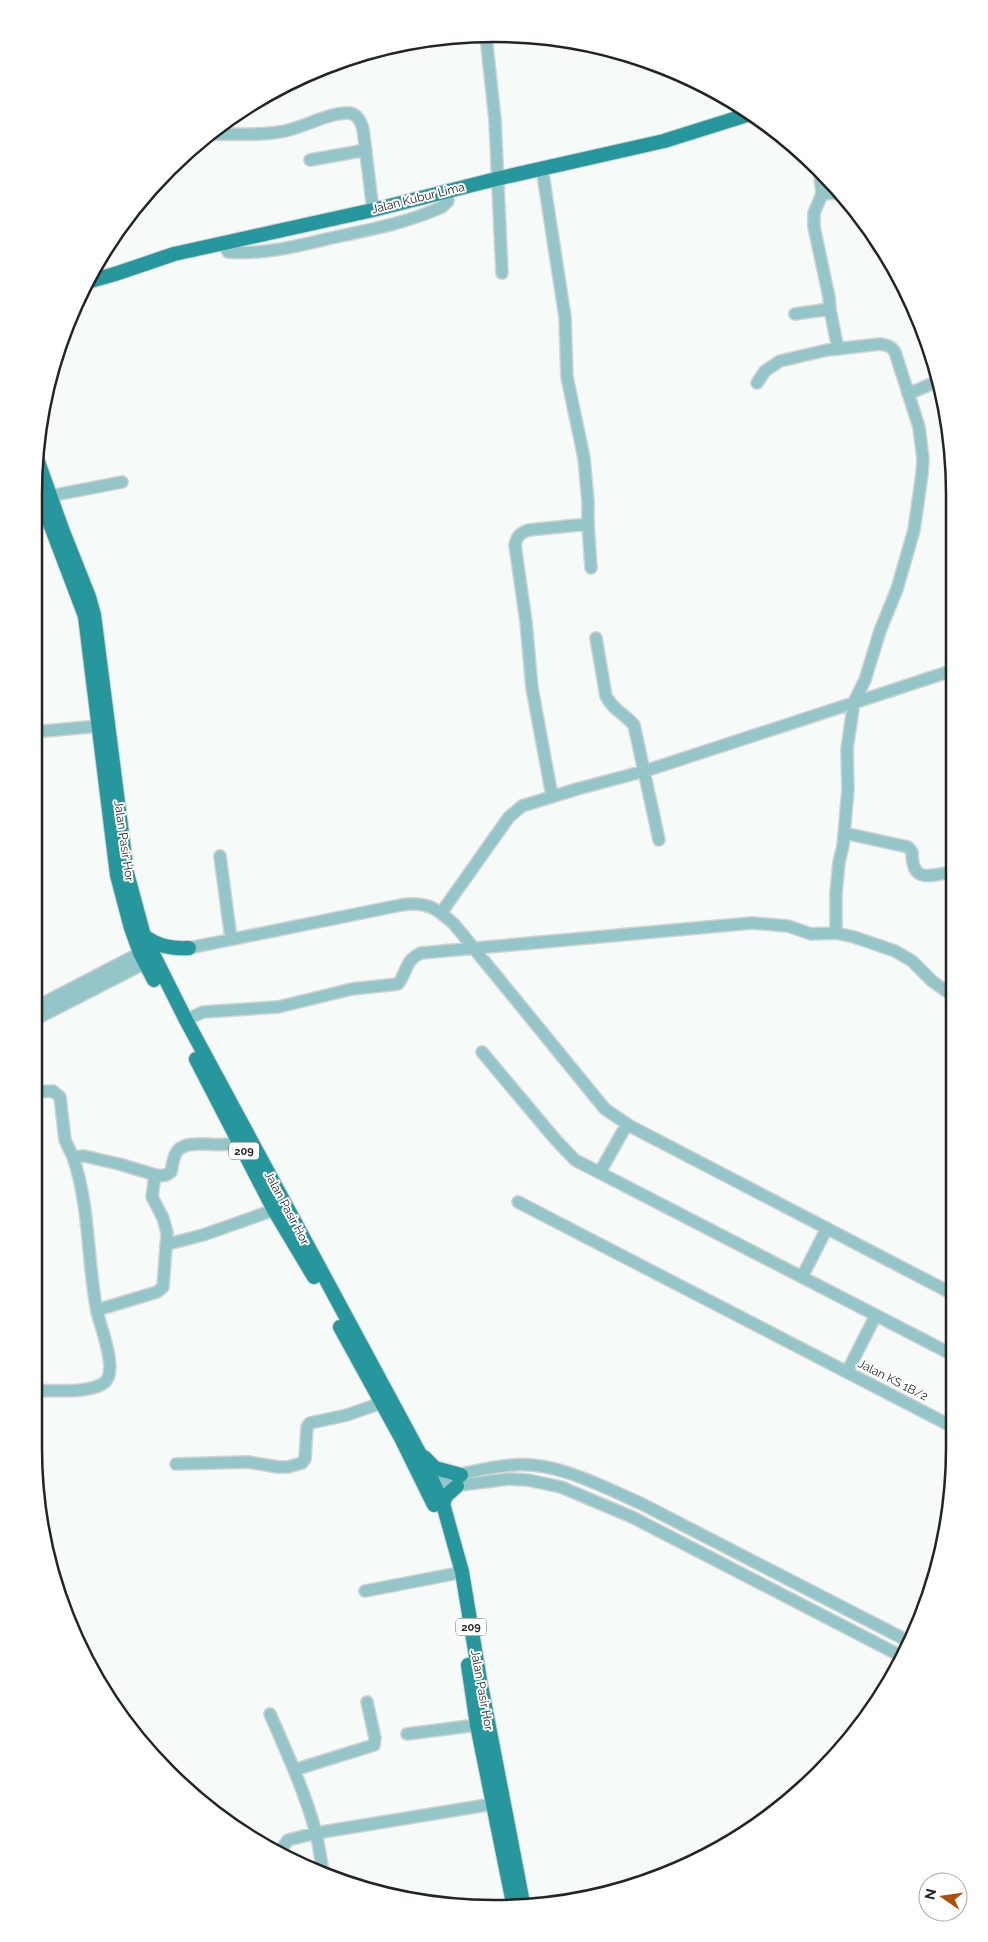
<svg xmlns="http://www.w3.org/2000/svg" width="988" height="1942" font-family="Raleway,sans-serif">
<rect width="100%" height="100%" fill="#f6faf9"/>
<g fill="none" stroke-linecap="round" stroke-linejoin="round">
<g stroke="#d0d3d2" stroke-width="14">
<path id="minor" d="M486 36 495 120 502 273
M211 134C235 134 260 136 285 131 305 127 327 113 348 113 357 113 361 122 363 129L373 210
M310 160 366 150
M542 168 565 317 567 377 584 458 588 502V524L529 530C520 533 517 536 515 545L526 622 532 688 552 796
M820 175 822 194
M224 243 228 252C263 255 297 246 331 238 368 230 407 223 442 207L448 201 447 191
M877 244 879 248
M830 309 838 349
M795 314 830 309 829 297 814 227V213L822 194 838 193
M757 383 765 371 780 361 827 350 880 344C887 345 891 346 895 352L919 427 923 459 922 474 914 530 897 589 880 631 865 680 854 702 847 749 848 789 843 846 839 862 836 893V933
M908 394 936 382
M50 496 122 482
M588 524 591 568
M596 638 606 696C612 709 625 714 634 725L659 840
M34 732 99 726
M844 833 908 847 912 852C912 883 928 876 952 872
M220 856 231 939
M441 913 509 817 522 806 577 789 645 771 951 671
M189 948 401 905C427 901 436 908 454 924L605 1109 630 1126 953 1294
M34 1008 140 953
M34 1020 145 963
M186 1020 203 1012 278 1007 352 989 398 984C408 971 404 961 421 953L752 923 788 926 811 934 836 933 854 937 895 951 912 961 932 981 952 995
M482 1052 555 1139 575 1160 953 1355
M34 1092 53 1091 60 1097 65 1140 73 1157
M600 1172 627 1124
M518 1202 953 1427
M168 1244 203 1235 274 1210
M802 1277 827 1228
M97 1310 157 1292 163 1287 167 1233 163 1218 152 1197 155 1175
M847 1372 876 1315
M34 1391C52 1390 92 1394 105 1382 118 1370 101 1328 97 1312 87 1261 90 1206 73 1157L84 1156 119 1164 159 1176 166 1175 171 1172C172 1166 173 1159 176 1153 187 1135 222 1151 239 1141
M176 1464 248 1462 278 1467H288L302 1463 305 1459 307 1427 310 1423 347 1415 381 1403
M433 1480C459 1475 485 1467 512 1465 556 1461 601 1486 640 1503L910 1642
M436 1488 508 1479 528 1480 561 1487 632 1517 903 1657
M365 1591 453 1574
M270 1714C287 1753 305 1792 316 1833 319 1847 321 1861 324 1875
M407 1734 477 1725
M294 1770 374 1745 375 1738 367 1702
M279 1853 288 1840 316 1833 493 1804"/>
</g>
<g stroke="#d0d3d2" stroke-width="16">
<path id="major" d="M87 282 115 274 174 254 373 210 496 179 664 141 750 114
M36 456 62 529 89 597 94 615 127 873 144 936 186 1020 421 1456 443 1504 462 1572 480 1680 523 1903
M35 484 85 616 117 875 131 928 140 953 154 980
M144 936C158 946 171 949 189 948
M196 1059 274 1210 314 1277
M340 1327 401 1438 434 1505
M424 1457 435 1468 461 1475
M443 1504 446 1496 457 1486
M468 1665 477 1725 513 1903"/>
</g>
<use href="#minor" stroke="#94c5c8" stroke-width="11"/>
<use href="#major" stroke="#25979d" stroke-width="14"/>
</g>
<g text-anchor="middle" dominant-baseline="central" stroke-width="4" stroke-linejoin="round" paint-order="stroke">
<g fill="#fff" stroke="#656665" stroke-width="1">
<rect x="229" y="1142.5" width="30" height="17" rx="4"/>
<rect x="456" y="1618.5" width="30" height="17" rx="4"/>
</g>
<g font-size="11" font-weight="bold" fill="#232423">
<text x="244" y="1151">209</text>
<text x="471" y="1627">209</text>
</g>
<g font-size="12" fill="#232423" stroke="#fff">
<text transform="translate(418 198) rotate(-14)">Jalan Kubur Lima</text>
<text transform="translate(124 841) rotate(82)">Jalan Pasir Hor</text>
<text transform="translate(287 1208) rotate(62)">Jalan Pasir Hor</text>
<text transform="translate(893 1380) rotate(27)">Jalan KS 1B/2</text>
<text transform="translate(482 1690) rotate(80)">Jalan Pasir Hor</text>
</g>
</g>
<path d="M0 0H988V1942H0ZM494 42H494A452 452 0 0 1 946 494V1448A452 452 0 0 1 494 1900H494A452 452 0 0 1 42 1448V494A452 452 0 0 1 494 42Z" fill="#fff" fill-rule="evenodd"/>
<path fill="none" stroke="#232423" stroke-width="2.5" d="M494 42H494A452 452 0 0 1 946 494V1448A452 452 0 0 1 494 1900H494A452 452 0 0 1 42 1448V494A452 452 0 0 1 494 42Z"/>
<g transform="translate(943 1897) rotate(283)"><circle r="24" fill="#ffffff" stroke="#a7a7a7"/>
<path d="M0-4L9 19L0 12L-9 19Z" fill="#af4e0a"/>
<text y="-8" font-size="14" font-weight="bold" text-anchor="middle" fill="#232423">N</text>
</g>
</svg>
